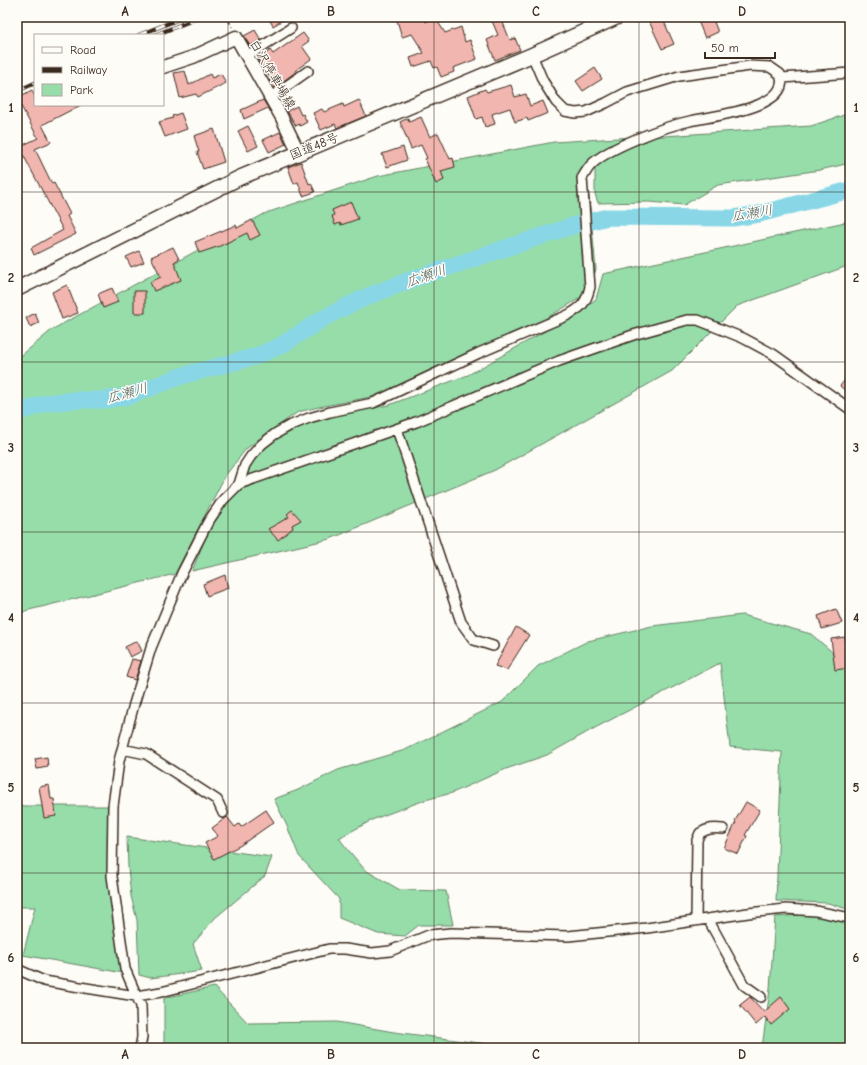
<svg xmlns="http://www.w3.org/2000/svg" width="867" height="1065" font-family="'Comic Neue','Klee One',sans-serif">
<rect width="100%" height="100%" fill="#fdfcf7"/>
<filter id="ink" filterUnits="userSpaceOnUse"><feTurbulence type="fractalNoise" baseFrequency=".025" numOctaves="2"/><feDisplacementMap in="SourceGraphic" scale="8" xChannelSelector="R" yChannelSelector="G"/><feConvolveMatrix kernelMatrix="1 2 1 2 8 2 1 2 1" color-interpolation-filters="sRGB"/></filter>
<g filter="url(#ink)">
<path fill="#96ddaa" stroke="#688464" d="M850 113V163L820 170 718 185 684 205 649 202 598 203 595 194V165L623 148 650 137 811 126Z
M634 137 590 159 583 167 585 181 589 196 596 269 591 287 577 300 518 335 408 387 376 396 319 407 298 412 269 432 246 449 225 476 175 574 25 611 17 617V359L53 329 266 213 378 176 554 142Z
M850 221V265L737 306 672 371 495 470 330 539 192 571 207 534 237 477 265 445 318 418 389 405 468 375 577 313 596 299 603 274Z
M742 615 811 634 850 667V910L828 903 776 901 782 752 730 747 720 663 591 730 547 755 506 769 452 793 425 800 374 819 339 838 345 846 365 870 400 890 446 891 453 925H419L405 936 378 934 339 918V899L299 856 287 826 274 799 298 790 338 770 405 750 502 702 538 666 588 641 652 626Z
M17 806H116L113 921 123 973 23 955 35 907H17Z
M127 837 272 857 265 876 215 918 193 944 202 971 151 978 139 975 137 920 131 896 128 868Z
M826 913 850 922V1048H762L770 989 775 917Z
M214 987 248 1023 337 1022 394 1032 519 1048H164V998Z"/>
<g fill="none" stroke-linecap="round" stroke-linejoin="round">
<path stroke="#89d7e6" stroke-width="17" d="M17 413 46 403 75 400H104L129 396 181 376 257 356 282 345 324 318 343 308 371 295 413 279 572 226 608 217 733 218 759 214 850 190"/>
</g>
<path fill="#f1b6af" stroke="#3b2a1e" d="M268 17H288L273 26Z
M396 17H421L426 22 435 17 445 33 461 27 465 42 470 40 477 59 453 68 454 72 441 77 437 67 434 68 431 61 413 67 410 58 424 53 412 34 402 37Z
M647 17H662L674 44 662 49Z
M706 17H712L718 32 705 38 698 21Z
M501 18 510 40 515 38 520 50 495 60 487 40 498 35 492 21Z
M255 30 261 40 250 46 244 36Z
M303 33 309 41 302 46 311 59 296 70 297 71 274 88 269 81 271 79 258 60 270 50 273 54Z
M595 68 602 79 583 91 576 81Z
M185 71 189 85 210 74 212 78 221 74 226 83 198 97 196 94 180 98 174 73Z
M511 85 515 97 526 94 530 106 543 101 548 113 528 121 527 118 515 122 510 108 492 114 495 124 485 127 482 117 476 119 468 96 485 89 487 92Z
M32 90 35 97V105H81L42 125 51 142 35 149 52 184 54 183 70 214 67 216 76 234 34 255 31 248 63 230 19 147 38 138 21 106 17 108V98Z
M263 100 268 108 244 119 241 110Z
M359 100 366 116 337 128 335 124 321 130 313 113 322 109 324 112 343 104 344 107Z
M297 106 301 115 303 114 307 122 300 126 299 124 296 126 287 111Z
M181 113 187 129 165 137 159 122 173 118 172 116Z
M421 117 430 137 438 133 450 159 453 158 455 167 441 171 444 180 436 184 425 159 427 158 421 145 411 149 400 122 408 118 409 122Z
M248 126 258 146 248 151 238 131Z
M214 129 224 162 203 169 197 152H199L194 136Z
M280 132 286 144 269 152 263 140Z
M403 147 407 160 387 167 382 154Z
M301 162 309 184 311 183 315 192 303 196 298 182 294 184 288 167Z
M351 202 358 219 341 225 340 223 335 225 332 216 334 215 332 210Z
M252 220 260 235 250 240 247 233 220 246 199 253 195 242 236 225 237 228Z
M173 247 179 259 174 262 181 280 154 291 150 282 161 277 151 257Z
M139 251 144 262 131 267 126 257Z
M67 285 78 313 62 319 52 292Z
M112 288 118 302 103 308 98 294Z
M134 291H145V313H134Z
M35 313 39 323 30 327 26 318Z
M850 374V395L840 386Z
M292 510 301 520 292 525 293 528 278 540 268 529 289 517 287 514Z
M225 575 228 588 207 596 203 584Z
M836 609 842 623 822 629 818 616Z
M516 627 529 635 507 670 495 666Z
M845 637 849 668 835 670 831 639Z
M137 641 142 651 130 657 125 647Z
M132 659 141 661 135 680 126 677Z
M47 757 48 767 37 769 35 759Z
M49 785 51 799H54L56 816 44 818 39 787Z
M746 802 760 810 745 835 747 836 738 854 724 848 736 822 735 821Z
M266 810 274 822 241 845 214 859 205 843 218 836 212 828 227 817 235 827 239 824 241 827Z
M750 997 764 1012 781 997 790 1009 771 1025 765 1017 756 1025 740 1005Z"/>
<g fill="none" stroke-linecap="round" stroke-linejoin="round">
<g stroke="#3b2a1e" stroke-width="12">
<path id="minor" d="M247 56 291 28
M782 78 850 73
M271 97 308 71
M397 429 461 622 474 640 493 646
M239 484 416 422 559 361 633 335 687 320H698L743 338 773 354 850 409
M122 749 146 754 217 800 223 813
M708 919 744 985 761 997
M696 921 697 840 700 833C708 828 714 828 723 829
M17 969 44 981 86 988 136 996 161 992 329 949H345L372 953 390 951 429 935 451 933 568 936 647 928 748 913 786 909 816 911 850 918
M140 1048 142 1037 141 1006 125 969 112 876 113 806 119 761 134 704 151 648 182 573 208 522 223 500 239 484 245 465 251 456 262 444 275 434 289 426 309 418 330 412 373 403 479 353 566 316C581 308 586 304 590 287L582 178C585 174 587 169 591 165 607 148 666 126 690 121 709 116 794 109 780 74L770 67 750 66 679 76 627 92 606 103 586 112 575 113 565 111 556 102 543 81 532 55"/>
</g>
<g stroke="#3b2a1e" stroke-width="15">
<path id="major" d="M163 67 193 57 236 37 281 116 299 153"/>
</g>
<g stroke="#3b2a1e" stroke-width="17">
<path id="highway" d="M17 289 239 178 532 55 617 17"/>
</g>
<path stroke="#3b2a1e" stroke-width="1.5" stroke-dasharray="3 3" stroke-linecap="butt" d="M229 21 232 27"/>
<use href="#minor" stroke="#fdfcf7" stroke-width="9"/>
<use href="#major" stroke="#fdfcf7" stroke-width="12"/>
<use href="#highway" stroke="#fdfcf7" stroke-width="14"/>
<g stroke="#3b2a1e" stroke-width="4.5">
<path id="rail" d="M139 35 184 17
M155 35 200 17
M17 91 35 83"/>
</g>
<use href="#rail" stroke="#fdfcf7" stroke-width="3" stroke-dasharray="9" stroke-linecap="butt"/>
</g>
</g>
<path fill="none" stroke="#3b2a1e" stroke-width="1" stroke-opacity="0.55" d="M228 17V1048M434 17V1048M639 17V1048M17 192H850M17 362H850M17 532H850M17 703H850M17 873H850"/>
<g text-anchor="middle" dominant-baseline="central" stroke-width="3" stroke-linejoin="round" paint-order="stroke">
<g font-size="13" fill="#3b2a1e" stroke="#fdfcf7">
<text transform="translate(273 74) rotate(60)">白沢停車場線</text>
<text transform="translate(314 146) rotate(-22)">国道48号</text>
</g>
<g font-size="14" font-style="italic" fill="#525e5a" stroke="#fdfcf7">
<text transform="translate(752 213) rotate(-9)">広瀬川</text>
<text transform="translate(426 276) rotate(-19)">広瀬川</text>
<text transform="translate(127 393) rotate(-15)">広瀬川</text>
</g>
</g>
<rect width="867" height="1065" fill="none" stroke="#fdfcf7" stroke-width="44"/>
<rect x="34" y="34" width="130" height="72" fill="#fdfcf7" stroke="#afa8a0"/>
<rect x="42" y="47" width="20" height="6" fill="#fdfcf7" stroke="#afa8a0"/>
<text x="70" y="54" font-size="12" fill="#3b2a1e">Road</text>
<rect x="42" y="67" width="20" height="6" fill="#3b2a1e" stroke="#afa8a0"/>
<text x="70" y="74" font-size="12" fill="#3b2a1e">Railway</text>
<rect x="42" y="84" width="20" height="12" fill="#96ddaa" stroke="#afa8a0"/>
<text x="70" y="94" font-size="12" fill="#3b2a1e">Park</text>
<path d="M705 52v6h70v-6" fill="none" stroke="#3b2a1e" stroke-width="2"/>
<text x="711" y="52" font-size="12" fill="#3b2a1e" stroke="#fdfcf7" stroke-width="3" paint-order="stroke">50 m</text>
<rect x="22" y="22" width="823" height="1021" fill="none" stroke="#3b2a1e" stroke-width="1.5"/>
<g font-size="13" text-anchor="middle" font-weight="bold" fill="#3b2a1e">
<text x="125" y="16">A</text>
<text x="331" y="16">B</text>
<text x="536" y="16">C</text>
<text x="742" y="16">D</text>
<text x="11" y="112">1</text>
<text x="856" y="112">1</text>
<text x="11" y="282">2</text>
<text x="856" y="282">2</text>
<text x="11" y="452">3</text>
<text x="856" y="452">3</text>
<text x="11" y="622">4</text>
<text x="856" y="622">4</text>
<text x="11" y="792">5</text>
<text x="856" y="792">5</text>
<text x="11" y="962">6</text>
<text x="856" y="962">6</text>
<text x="125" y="1059">A</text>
<text x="331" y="1059">B</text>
<text x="536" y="1059">C</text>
<text x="742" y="1059">D</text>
</g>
</svg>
